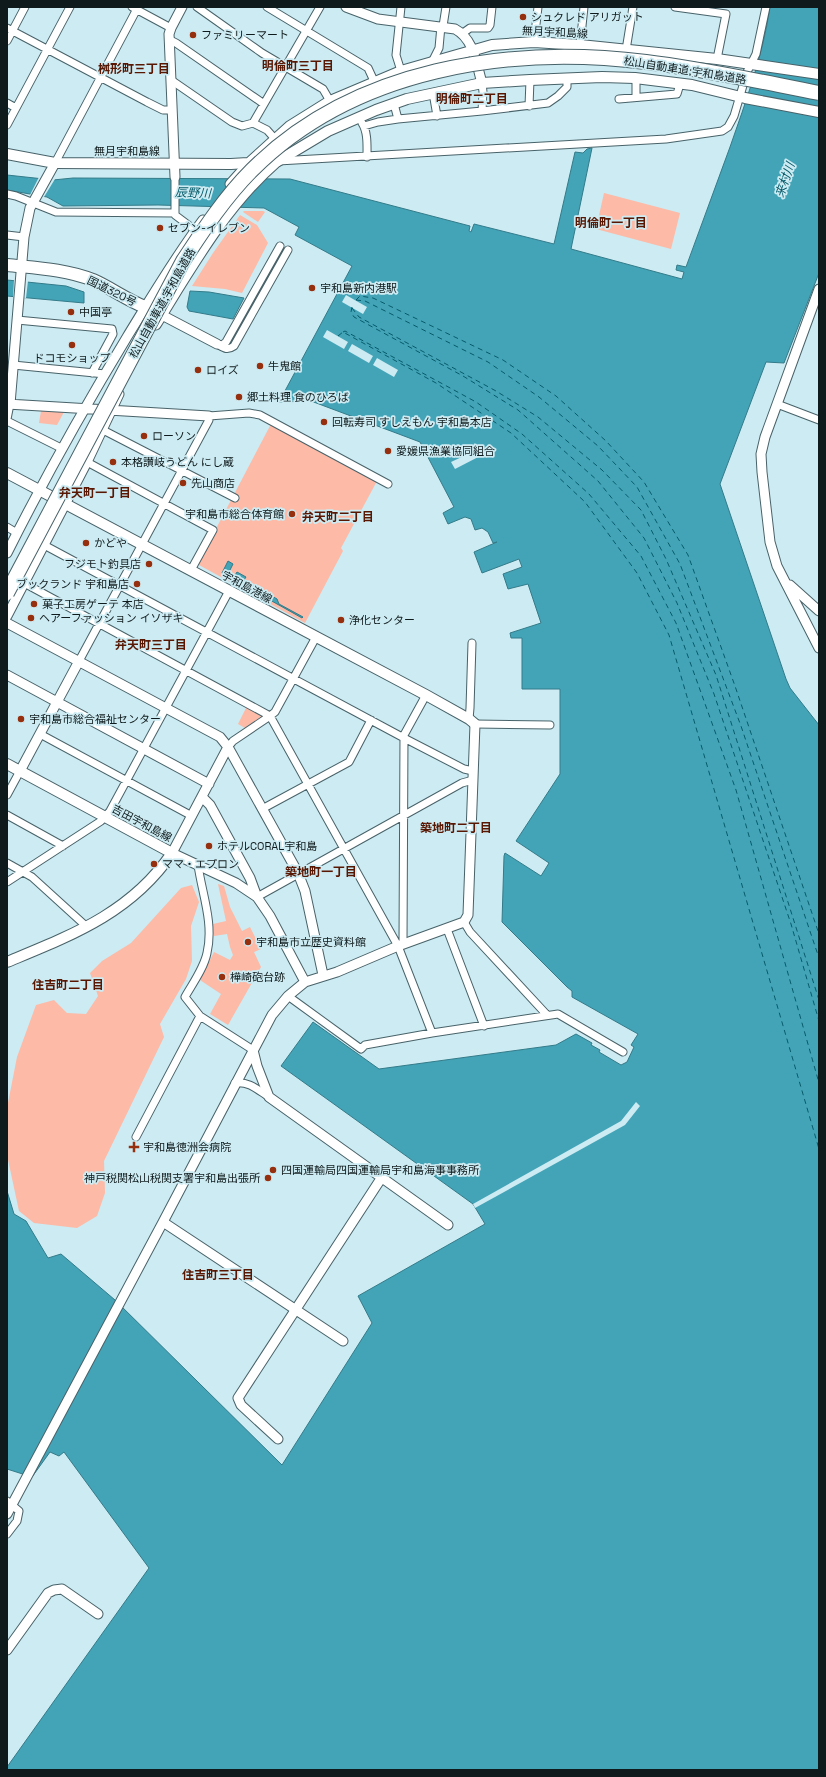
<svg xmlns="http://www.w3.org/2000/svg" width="826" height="1777" font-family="'Space Grotesk','Noto Sans JP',sans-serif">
<rect width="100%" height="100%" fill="#cdebf2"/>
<path fill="#fcbaa7" d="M604 193 680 213 671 249 596 229Z
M244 211H263L265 212 258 222 243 212Z
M240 215 257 225 268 243 242 293 225 289 192 286 213 253Z
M41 411 64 412 57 425 39 423Z
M271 424 377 481 341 548 343 551 305 623 199 565 198 563Z
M247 706 260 714 261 717 245 728 238 724Z
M218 884 224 886 230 907 242 931 250 927 261 949 254 952 261 967 228 1025 210 1014 221 994 200 980 214 952 230 960 233 955 230 947 227 934 214 936 213 924 226 921Z
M192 885 199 902 191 926 192 961 186 979 160 1024 164 1037 104 1161 105 1193 97 1216 77 1228 34 1223 19 1211 7 1155V1108L17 1057 36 1005 54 1000 67 1013 86 1014 98 996 90 973 102 961 131 943 181 888Z"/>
<path fill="#43a4b8" stroke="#337b89" d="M770 7H819V273L784 363 766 362 720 484 786 679 790 688 819 725V1770H7V1767L149 1568 64 1452 59 1456 50 1452 32 1477 7 1469V1191L14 1214 26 1221 48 1258 61 1254 115 1300 282 1465 372 1323 358 1296 485 1224 473 1204 281 1066 313 1022 379 1069 556 1045 576 1034 592 1043 591 1045 600 1050 599 1052 621 1065 627 1062 634 1047 631 1045 638 1034 572 997V991L567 987 502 922 504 856 505 853 541 876 549 863 516 841 560 774V689H522V638H511L510 633 541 623 528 584 508 589 503 574 522 567 519 559 482 573 474 552 497 542 493 543 488 532 482 528 475 530 471 519 465 517 448 524 443 513 454 507 420 442 311 401 279 402 352 266 295 235 299 227 264 208 158 205 63 206 47 197 7 190V175L53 180 73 178 290 179 470 226 469 231 471 232 474 224 554 244 575 152 583 153 587 149 592 148 571 249 682 279 684 272 676 270 677 265 686 267C701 227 715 187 730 147 746 101 763 55 770 7Z
M7 280 66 286 84 292V303L7 296Z
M190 291 209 292 244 298 233 319 189 311 187 307Z
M228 561 233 564 228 574 234 577 237 572 246 577 244 580 277 599 279 604 303 617 302 618 222 573Z"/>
<path fill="#cdebf2" d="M39 177 55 179 44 197 30 195Z
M14 280 28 281 26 298 13 297Z
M346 295 367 307 363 314 342 302Z
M327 330 348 342 344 349 323 337Z
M352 344 373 356 369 363 348 351Z
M377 358 398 370 394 377 373 365Z
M412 417 418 419 414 430 408 428Z
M483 447 486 453 455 469 451 462Z
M636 1102 640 1106 625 1125 475 1208 473 1204 621 1121Z"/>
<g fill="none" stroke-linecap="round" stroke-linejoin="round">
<path stroke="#065b6a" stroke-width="1" stroke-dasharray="5 4" stroke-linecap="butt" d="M356 300 365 301 488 362 539 397 598 446 637 487 680 564 741 726 819 958
M356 300 360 296 373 298 503 360 556 396 606 441 644 482 688 555 735 686 819 934
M352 307 351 312 354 317 463 376 518 410 598 481 644 538 677 603 714 694 791 924 819 1021
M352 308 359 317 496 391 538 417 602 470 641 510 666 559 716 675 819 1000
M343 332 345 331 476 402 522 434 589 494 641 556 676 623 736 790 819 1083
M338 336 343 332 436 383 511 433 585 502 637 573 669 635 819 1149"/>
<g stroke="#486269" stroke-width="9">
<path id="minor" d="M132 7 171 28
M197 7 262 53 323 89 330 101
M267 7 368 68 374 81
M401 7 396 55 401 71
M675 7 726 14 717 59
M443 26 446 7
M7 28 147 102 163 110H171
M463 33 470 28H488L490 25 492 7
M170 40 176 43 264 104
M7 41 25 7
M534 42 538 7
M580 45 584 7
M626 50 633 7
M432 62 439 48 441 26
M171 80 232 122 242 126 253 123 267 130 275 139
M482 83 483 92 482 111
M433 93 437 116
M636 97V78
M619 99 677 94 680 84
M7 103 16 108
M394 104 398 119
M529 106 530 80
M253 123 320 7
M362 123C368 132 367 146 367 157
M7 125 70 7
M364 126 378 122 398 119 482 111 548 103 558 96 567 87V78
M278 161 666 139 722 131 728 127 734 116 747 72 756 54 766 7
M55 163 138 7
M175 177V215L195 230
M7 194 16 196 56 212 175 213
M7 235 24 237
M17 320 112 329 113 334 92 373
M217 344C224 348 227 351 234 346L288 250
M217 344 222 345 226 342 280 246
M13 365 105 374
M777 404 819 420
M7 419 10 404
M7 421 61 448
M103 430 235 498
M87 462 213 530 191 570
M7 527 17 533
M44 545 404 738 464 769 473 771
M24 583 270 716 233 741 228 747
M316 637 275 712 270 716 398 946 432 1033
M79 661 209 420V416L249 413 260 415 388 484
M469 719 470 708 472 643
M475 724 550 725
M40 734 192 816
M7 795 20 771
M262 809 349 762 371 720
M7 815 63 846
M7 863 32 877 87 927
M198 865C202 894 214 923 207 953 204 968 193 983 185 997L200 1016 253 1050
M7 882 101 821 110 811 229 591
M257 897 462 783 473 780
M464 922 470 932 547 1015
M447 929 484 1026
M403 944 404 735 426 695
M288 996 361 1049 365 1045 432 1033 558 1014 623 1052
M235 1083C249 1081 258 1090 269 1097
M136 1137 200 1016
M7 1501 19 1511 17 1521 7 1534"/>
</g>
<g stroke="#486269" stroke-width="11">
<path id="tertiary" d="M346 7 378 19 455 29C474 39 476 63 482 83
M175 177 169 34 171 28 182 7
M230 184 248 164
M819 289 765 437 761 454 762 472 770 542 777 566 819 648
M158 313 217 344
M156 325C192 267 226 206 278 161
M7 404 209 416
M10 404 24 237 30 208 55 163
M7 553C44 479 84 408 127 337 151 298 175 257 203 220
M790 585 819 611
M7 616 87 462 119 394
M7 623 220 737 228 747 172 853 236 883 257 897 270 916 305 982 288 996 272 1015 163 1222 343 1341
M7 675 209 784
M228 747 298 873 305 891 323 975
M20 771 79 661
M202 797 210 805 250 878 257 897
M305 982 337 972 398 946 464 922 468 915 475 724
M253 1050 257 1066 269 1097 448 1225
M278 1439 241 1405 238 1398 382 1177
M7 1514 163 1222
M7 1650 48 1593 54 1590 62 1589 98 1614"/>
</g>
<g stroke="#486269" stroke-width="12">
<path id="secondary" d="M7 154 55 163 231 164 278 161 328 131 376 110 407 99 482 83 530 80 602 77 635 78 692 85 745 98 819 112
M248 164 290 126 330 101 401 71 492 45 534 42 580 45 717 59 819 74
M7 473 426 695 469 719 475 724
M7 764 172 853C131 913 72 935 7 962"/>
</g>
<g stroke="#486269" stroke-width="14">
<path id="trunk" d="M7 265C36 268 65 269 93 280 111 288 127 300 145 307"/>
</g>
<use href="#minor" stroke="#fff" stroke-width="7"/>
<use href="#tertiary" stroke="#fff" stroke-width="9"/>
<use href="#secondary" stroke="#fff" stroke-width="10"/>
<use href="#trunk" stroke="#fff" stroke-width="12"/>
<g stroke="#486269" stroke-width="16" stroke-linecap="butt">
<path id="motorway-bridge" d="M7 593 183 261C204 229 225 197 252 170 354 68 509 45 646 62 704 69 762 82 819 93"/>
</g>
<use href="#motorway-bridge" stroke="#fff" stroke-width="14"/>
</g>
<g fill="#962f0d" stroke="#cdebf2" stroke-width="1.5">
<circle cx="523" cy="17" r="4"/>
<circle cx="193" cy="35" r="4"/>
<circle cx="160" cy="228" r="4"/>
<circle cx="312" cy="288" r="4"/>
<circle cx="71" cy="312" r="4"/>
<circle cx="72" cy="345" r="4"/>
<circle cx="260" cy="366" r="4"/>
<circle cx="198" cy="370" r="4"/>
<circle cx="239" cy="397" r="4"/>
<circle cx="324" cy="422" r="4"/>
<circle cx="144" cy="436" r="4"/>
<circle cx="388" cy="451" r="4"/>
<circle cx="113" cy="462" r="4"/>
<circle cx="183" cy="483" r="4"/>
<circle cx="292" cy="514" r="4"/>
<circle cx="86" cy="543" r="4"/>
<circle cx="149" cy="564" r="4"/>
<circle cx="137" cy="584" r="4"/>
<circle cx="34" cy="604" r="4"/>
<circle cx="31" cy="618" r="4"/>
<circle cx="341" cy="620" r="4"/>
<circle cx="21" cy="719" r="4"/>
<circle cx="209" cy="846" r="4"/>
<circle cx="154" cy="864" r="4"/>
<circle cx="248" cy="942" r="4"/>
<circle cx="222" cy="977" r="4"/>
<path d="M132 1141h4v4h4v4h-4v4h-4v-4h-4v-4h4z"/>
<circle cx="273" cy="1170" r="4"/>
<circle cx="268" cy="1178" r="4"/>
</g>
<g text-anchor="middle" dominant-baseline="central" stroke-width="3.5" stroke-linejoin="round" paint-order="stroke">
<g font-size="11" fill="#0f1a1c" stroke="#cdebf2" text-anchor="start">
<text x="531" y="17">シュクレド アリガット</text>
<text x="201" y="35">ファミリーマート</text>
<text x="168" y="228">セブン-イレブン</text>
<text x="320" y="288">宇和島新内港駅</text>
<text x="79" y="312">中国亭</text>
<text x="72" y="358" text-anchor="middle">ドコモショップ</text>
<text x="268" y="366">牛鬼館</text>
<text x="206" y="370">ロイズ</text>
<text x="247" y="397">郷土料理 食のひろば</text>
<text x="332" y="422">回転寿司 すしえもん 宇和島本店</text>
<text x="152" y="436">ローソン</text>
<text x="396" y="451">愛媛県漁業協同組合</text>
<text x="121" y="462">本格讃岐うどん にし蔵</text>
<text x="191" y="483">先山商店</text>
<text x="284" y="514" text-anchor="end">宇和島市総合体育館</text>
<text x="94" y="543">かどや</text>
<text x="141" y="564" text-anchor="end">フジモト釣具店</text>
<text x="129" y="584" text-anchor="end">ブックランド 宇和島店</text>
<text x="42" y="604">菓子工房ゲーテ 本店</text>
<text x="39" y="618">ヘアーファッション イソザキ</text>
<text x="349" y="620">浄化センター</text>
<text x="29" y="719">宇和島市総合福祉センター</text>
<text x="217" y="846">ホテルCORAL宇和島</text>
<text x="162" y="864">ママ・エプロン</text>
<text x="256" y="942">宇和島市立歴史資料館</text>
<text x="230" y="977">樺崎砲台跡</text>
<text x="143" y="1147">宇和島徳洲会病院</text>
<text x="281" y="1170">四国運輸局四国運輸局宇和島海事事務所</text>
<text x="260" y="1178" text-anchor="end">神戸税関松山税関支署宇和島出張所</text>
</g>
<g font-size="11" fill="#0f1a1c" stroke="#cdebf2">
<text transform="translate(555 32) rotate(3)">無月宇和島線</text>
<text transform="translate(685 70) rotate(9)">松山自動車道;宇和島道路</text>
<text x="127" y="151">無月宇和島線</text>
<text transform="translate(112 291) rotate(26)">国道320号</text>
<text transform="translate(162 303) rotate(-61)">松山自動車道;宇和島道路</text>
<text transform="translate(247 587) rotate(28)">宇和島港線</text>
<text transform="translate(142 823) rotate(28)">吉田宇和島線</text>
</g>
<g font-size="12" font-weight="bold" fill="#581703" stroke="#cdebf2">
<text x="298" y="66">明倫町三丁目</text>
<text x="134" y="69">桝形町三丁目</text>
<text x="472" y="99">明倫町二丁目</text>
<text x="611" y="223">明倫町一丁目</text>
<text x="95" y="493">弁天町一丁目</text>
<text x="338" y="517">弁天町二丁目</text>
<text x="151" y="645">弁天町三丁目</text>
<text x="456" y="828">築地町二丁目</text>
<text x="321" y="872">築地町一丁目</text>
<text x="68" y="985">住吉町二丁目</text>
<text x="218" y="1275">住吉町三丁目</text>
</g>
<g font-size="12" font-style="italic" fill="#065b6a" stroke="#cdebf2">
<text transform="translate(785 180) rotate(-71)">来村川</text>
<text transform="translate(193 193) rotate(2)">辰野川</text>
</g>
</g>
<rect width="826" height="1777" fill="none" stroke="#0f1a1c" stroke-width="16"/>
</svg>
